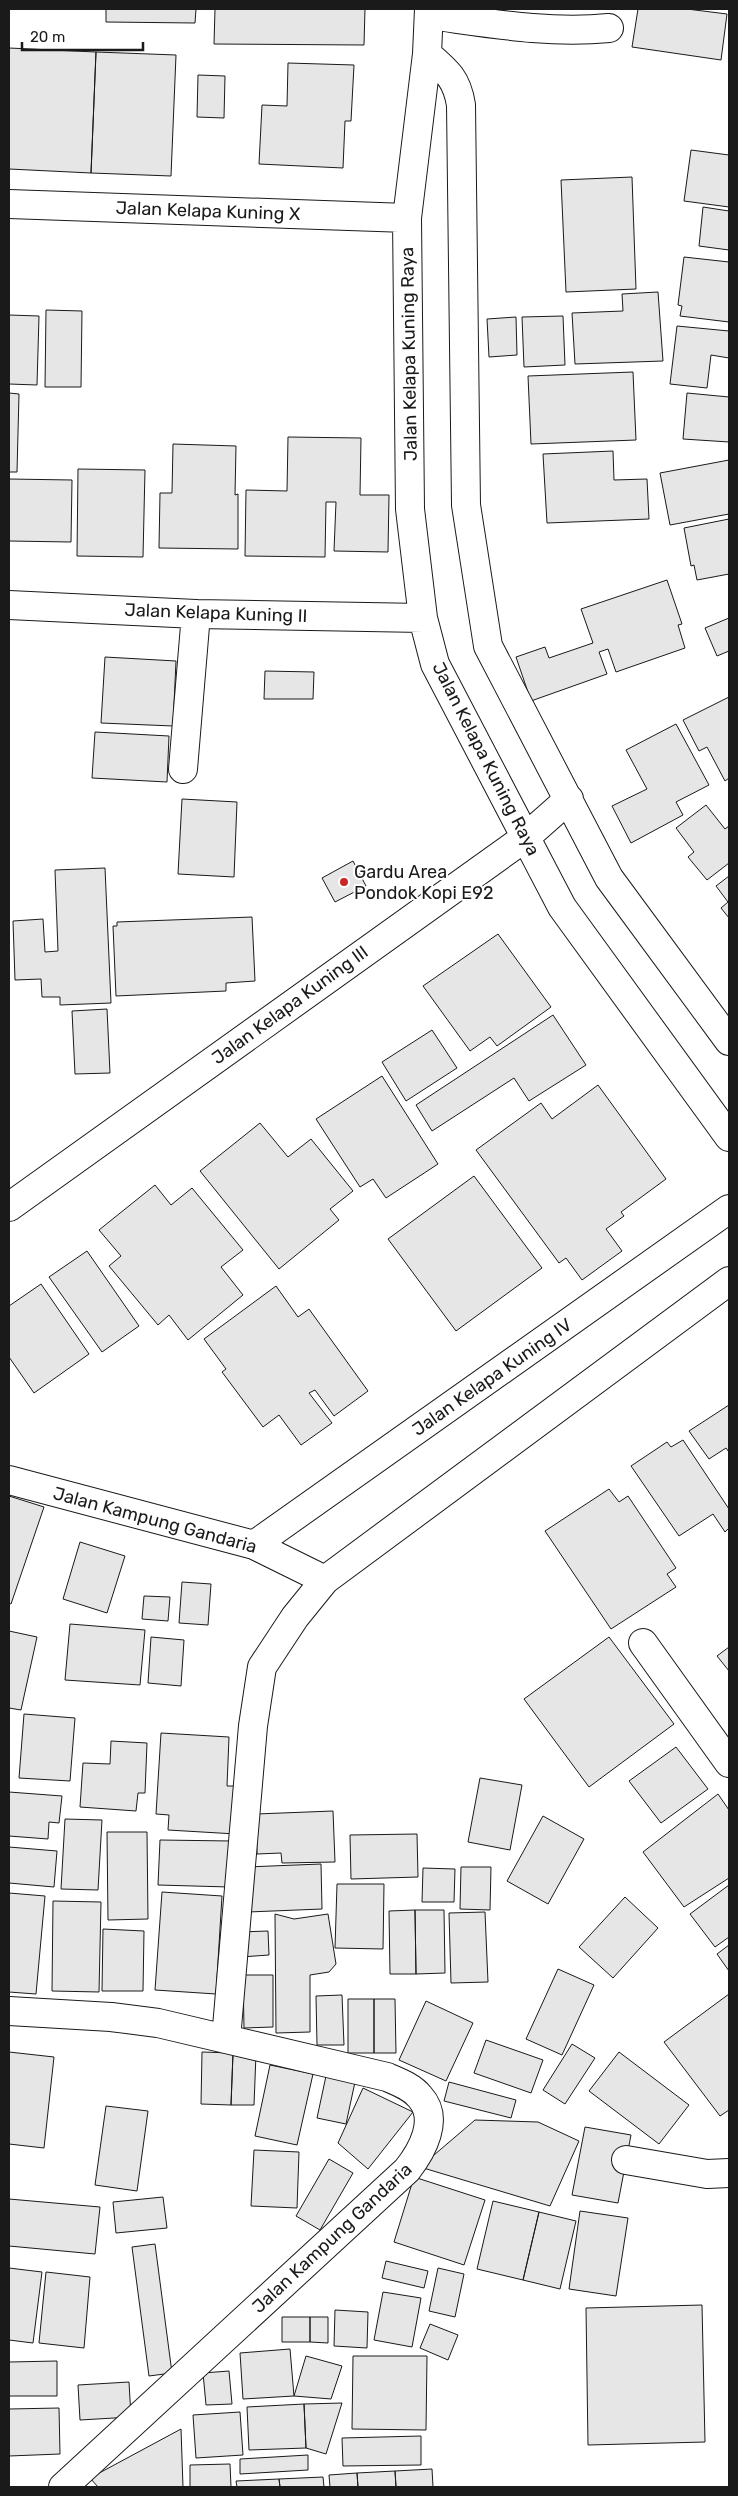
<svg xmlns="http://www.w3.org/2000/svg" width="738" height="2496" font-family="Rubik,sans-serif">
<rect width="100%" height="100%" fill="#fff"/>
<path fill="#e6e6e6" stroke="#1a1a1a" d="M106 9H196L195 23 106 22Z
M215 9H365L364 45 214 44Z
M638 9H687L727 14 721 60 632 47Z
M9 48 96 52 91 173 9 169Z
M96 52 176 55 171 176 91 173Z
M288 63 354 65 351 121H345L343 168 259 164 262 105 287 106Z
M198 75 225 76 224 118 197 117Z
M691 150 729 155V207L684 201Z
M632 177 636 289 566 292 561 180Z
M703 207 729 211V250L699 246Z
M684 257 729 262V322L680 316 682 306 678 305Z
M658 292 663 361 575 364 572 313 623 311 622 294Z
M46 310 82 311 81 387H45Z
M9 315 39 316 37 385 9 384Z
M563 316 565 365 524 367 522 317Z
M516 317 517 355 489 357 487 319Z
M677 326 729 331V358L711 355 707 388 670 384Z
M633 372 636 440 531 444 528 376Z
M9 393 19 394 17 472H9Z
M687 393 729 397V442L683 439Z
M288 437 361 438 360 495H389L388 552 334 551 336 502H326L325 557 245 556 246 490 287 491Z
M173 444 236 446 235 495 238 494V549L159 548 160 493H172Z
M613 451 614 480 647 479 649 519 547 523 543 454Z
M729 460V514L670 525 660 473Z
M78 469 145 470 143 557 77 556Z
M9 479 72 480 71 542 9 541Z
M729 519V574L697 580 694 565 691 566 684 528Z
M667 580 682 624 678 625 685 648 616 672 608 649 599 652 607 674 531 701 516 657 545 647 549 658 593 643 581 609Z
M729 618V651L717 656 705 628Z
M105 657 176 661 173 726 101 723Z
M265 671 314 672 313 699H264Z
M729 697V778L725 781 707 747 699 751 683 720Z
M676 724 709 785 676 802 683 815 631 843 612 806 647 789 626 750Z
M95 732 169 736 167 782 92 778Z
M182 799 237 802 234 877 178 874Z
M706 805 725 829 729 826V863L707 880 688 857 694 852 676 828Z
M353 861 366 886 335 902 322 878Z
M105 868 111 1003 60 1005V997H42L41 979 15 980 13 921 43 919 45 952 58 951 55 870Z
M729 876V918L721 908 728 902 716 886Z
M252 917 255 981 226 983V991L116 996 113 926H117V922Z
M498 934 551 1007 497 1046 490 1037 470 1051 423 986Z
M107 1009 110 1073 75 1074 72 1011Z
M553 1015 586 1065 529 1101 514 1078 432 1131 416 1105Z
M432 1030 457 1068 406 1101 382 1062Z
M382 1076 438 1164 386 1198 373 1179 360 1187 316 1119Z
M598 1085 666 1179 621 1212 624 1216 606 1229 622 1251 582 1280 566 1258 559 1263 476 1150 541 1103 552 1119Z
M260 1123 288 1157 311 1139 353 1191 330 1209 339 1220 279 1269 200 1171Z
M474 1176 542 1268 456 1331 388 1239Z
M155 1185 171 1205 192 1188 243 1250 221 1267 243 1295 188 1340 169 1315 158 1325 109 1266 121 1256 99 1230Z
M87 1251 139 1326 102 1352 49 1277Z
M41 1284 89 1354 34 1393 9 1357V1306Z
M276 1286 298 1317 309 1309 368 1391 334 1416 315 1390 309 1393 332 1423 301 1445 279 1415 263 1427 222 1372 226 1369 204 1339Z
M729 1405V1452L726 1448 709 1459 689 1431Z
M683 1440 729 1509V1528L725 1532 713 1514 679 1536 631 1466 667 1442 671 1447Z
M609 1489 619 1502 628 1496 676 1568 667 1574 676 1587 611 1629 545 1531Z
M9 1496 44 1507 11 1604 9 1603Z
M80 1542 125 1556 107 1613 63 1599Z
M182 1582 211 1584 208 1625 179 1623Z
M144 1596 170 1597 168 1621 142 1619Z
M70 1624 145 1630 140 1685 65 1680Z
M9 1631 37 1637 21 1710 9 1708Z
M151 1637 184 1640 181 1686 148 1683Z
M609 1637 674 1724 589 1787 524 1699Z
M729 1647V1671L717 1656Z
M24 1714 75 1718 70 1781 19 1778Z
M161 1733 229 1737 227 1786H239L236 1834 168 1830 169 1815 156 1814Z
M111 1741 147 1743 145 1793H138L136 1811 80 1807 83 1763 110 1764Z
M676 1747 708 1789 661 1823 629 1781Z
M480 1778 522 1785 510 1850 468 1842Z
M9 1792 62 1796 59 1823 49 1822 48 1839 9 1836Z
M718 1794 729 1810V1878L684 1907 643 1852Z
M333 1811 335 1862 282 1863 281 1853 257 1854 256 1814Z
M543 1816 584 1839 548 1904 507 1881Z
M65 1819 102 1820 98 1890 61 1889Z
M107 1832H147L148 1919 108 1920Z
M417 1834 418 1877 351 1879 350 1835Z
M160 1840 231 1841 229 1887 158 1885Z
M9 1847 57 1851 54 1887 9 1883Z
M321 1864 322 1909 248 1912 246 1867Z
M461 1867H491L490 1910 460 1909Z
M423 1868 455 1869 454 1902H422Z
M337 1884H384L383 1949 335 1948Z
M729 1885V1937L715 1947 690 1914Z
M162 1892 222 1896 216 1994 155 1990Z
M9 1893 45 1896 36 1994 9 1992Z
M625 1897 658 1928 613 1978 579 1947Z
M53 1901 101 1902 99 1992 52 1991Z
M415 1910 416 1974H390L389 1911Z
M415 1910H444L445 1973 416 1974Z
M485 1912 488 1982 451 1983 449 1913Z
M275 1914 294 1919 328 1914 336 1964 329 1972 310 1975V2032L276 2033Z
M103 1929 144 1931 143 1991H102Z
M268 1931 269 1955 241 1957 240 1932Z
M729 1945V1971L717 1954Z
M558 1969 594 1985 562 2055 526 2039Z
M243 1975H273V2027L244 2028Z
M729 1994V2110L720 2116 664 2042Z
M342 1995 344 2045H317L316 1996Z
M348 1999H374V2053H348Z
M374 1999H395L396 2053H374Z
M426 2001 473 2023 446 2081 399 2060Z
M486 2040 543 2060 531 2093 474 2073Z
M572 2044 595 2058 565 2104 543 2090Z
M9 2052 54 2057 44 2148 9 2144Z
M202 2052 233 2053 231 2105 201 2104Z
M619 2052 689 2105 659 2144 589 2091Z
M233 2053 256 2054 254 2105H231Z
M270 2065 313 2074 297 2145 255 2136Z
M326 2076 355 2082 346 2124 317 2118Z
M449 2082 516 2100 511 2118 444 2101Z
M363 2088 413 2112 368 2169 338 2143Z
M106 2106 148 2111 137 2191 95 2185Z
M475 2120 538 2122 579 2141 550 2206 420 2167Z
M585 2127 631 2135 618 2203 572 2195Z
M254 2150 299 2152 297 2208 251 2206Z
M329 2159 353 2173 320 2230 296 2216Z
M414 2177 485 2200 464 2265 394 2242Z
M163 2197 167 2228 116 2233 113 2202Z
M9 2199 100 2207 95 2254 9 2246Z
M493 2201 539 2212 523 2280 477 2269Z
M580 2211 628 2218 616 2296 569 2289Z
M539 2212 576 2221 560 2289 523 2280Z
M155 2244 172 2373 149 2376 132 2247Z
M386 2261 428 2271 424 2288 382 2278Z
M9 2268 42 2272 33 2343 9 2340Z
M438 2268 464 2274 455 2317 429 2311Z
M46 2272 90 2277 84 2348 39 2343Z
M383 2292 421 2298 412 2347 374 2340Z
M702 2305 705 2442 588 2445 586 2308Z
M335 2310 368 2312 367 2348 334 2346Z
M282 2317H310V2342H282Z
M310 2317H328V2343L310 2342Z
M430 2324 458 2335 448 2360 420 2348Z
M290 2349 294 2396 243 2399 240 2353Z
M306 2356 342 2366 331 2399 294 2396Z
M353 2356H427L426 2430 352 2429Z
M57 2361V2396H9V2362Z
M229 2371 232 2404 206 2405 203 2373Z
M129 2382 131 2417 80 2420 78 2385Z
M342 2403 326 2454 306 2448 304 2404Z
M304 2404 306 2448 249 2450 247 2407Z
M59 2408 60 2454 9 2456V2409Z
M240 2412 243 2455 196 2458 193 2415Z
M181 2429 183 2487H98L90 2478Z
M421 2436V2465L343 2466 342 2438Z
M308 2455V2470L240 2474V2459Z
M230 2464 231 2487H190V2465Z
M432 2469 433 2487H396L395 2471Z
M395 2471 396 2487H358L357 2473Z
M357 2473 358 2487H330L329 2475Z
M323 2477 324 2487H280L279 2479Z
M279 2479 280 2487H237L236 2481Z"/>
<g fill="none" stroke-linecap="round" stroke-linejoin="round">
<g stroke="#1a1a1a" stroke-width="30">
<path id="minor" d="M429 9 427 54 407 218 410 509 423 618 435 664 562 907 729 1137
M429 15C489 23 548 34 609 28
M427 54C447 71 457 79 461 105L466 505 488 646 609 878 729 1041
M9 204 407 218
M9 605 196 614 423 618
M183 769 196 614
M9 1207 526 837 569 799
M9 1480 254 1545 325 1580
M254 1545 729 1209
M643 1643 729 1763
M9 2011 111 2017 158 2023 387 2077C399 2082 412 2087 420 2097 440 2119 422 2151 407 2170L63 2487
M226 2039 253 1726 262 1667 295 1617 325 1580 729 1281
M626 2160 707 2174 729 2173"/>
</g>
<use href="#minor" stroke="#fff" stroke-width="28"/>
</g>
<circle fill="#c62828" stroke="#fff" stroke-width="2" cx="344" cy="882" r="5"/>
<g text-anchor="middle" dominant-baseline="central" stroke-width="4" stroke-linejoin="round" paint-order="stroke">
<g font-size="18" fill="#1a1a1a" stroke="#fff">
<text transform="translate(208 211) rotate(2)">Jalan Kelapa Kuning X</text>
<text transform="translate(409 354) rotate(-91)">Jalan Kelapa Kuning Raya</text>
<text transform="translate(216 613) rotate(2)">Jalan Kelapa Kuning II</text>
<text transform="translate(486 759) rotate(63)">Jalan Kelapa Kuning Raya</text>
<text transform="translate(290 1005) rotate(-36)">Jalan Kelapa Kuning III</text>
<text transform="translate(492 1377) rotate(-35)">Jalan Kelapa Kuning IV</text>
<text transform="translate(155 1520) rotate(15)">Jalan Kampung Gandaria</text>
<text transform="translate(332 2238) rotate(-43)">Jalan Kampung Gandaria</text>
</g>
<g font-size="18" fill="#1a1a1a" stroke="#fff" text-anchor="start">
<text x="354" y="872">Gardu Area<tspan x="354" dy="21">Pondok Kopi E92</tspan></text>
</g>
</g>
<rect width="738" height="2496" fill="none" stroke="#1a1a1a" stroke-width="20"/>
<path d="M22 42v8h121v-8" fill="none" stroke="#1a1a1a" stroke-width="2.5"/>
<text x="30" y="42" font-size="15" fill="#1a1a1a" stroke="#ffffff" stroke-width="4" paint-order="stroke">20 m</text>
</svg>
